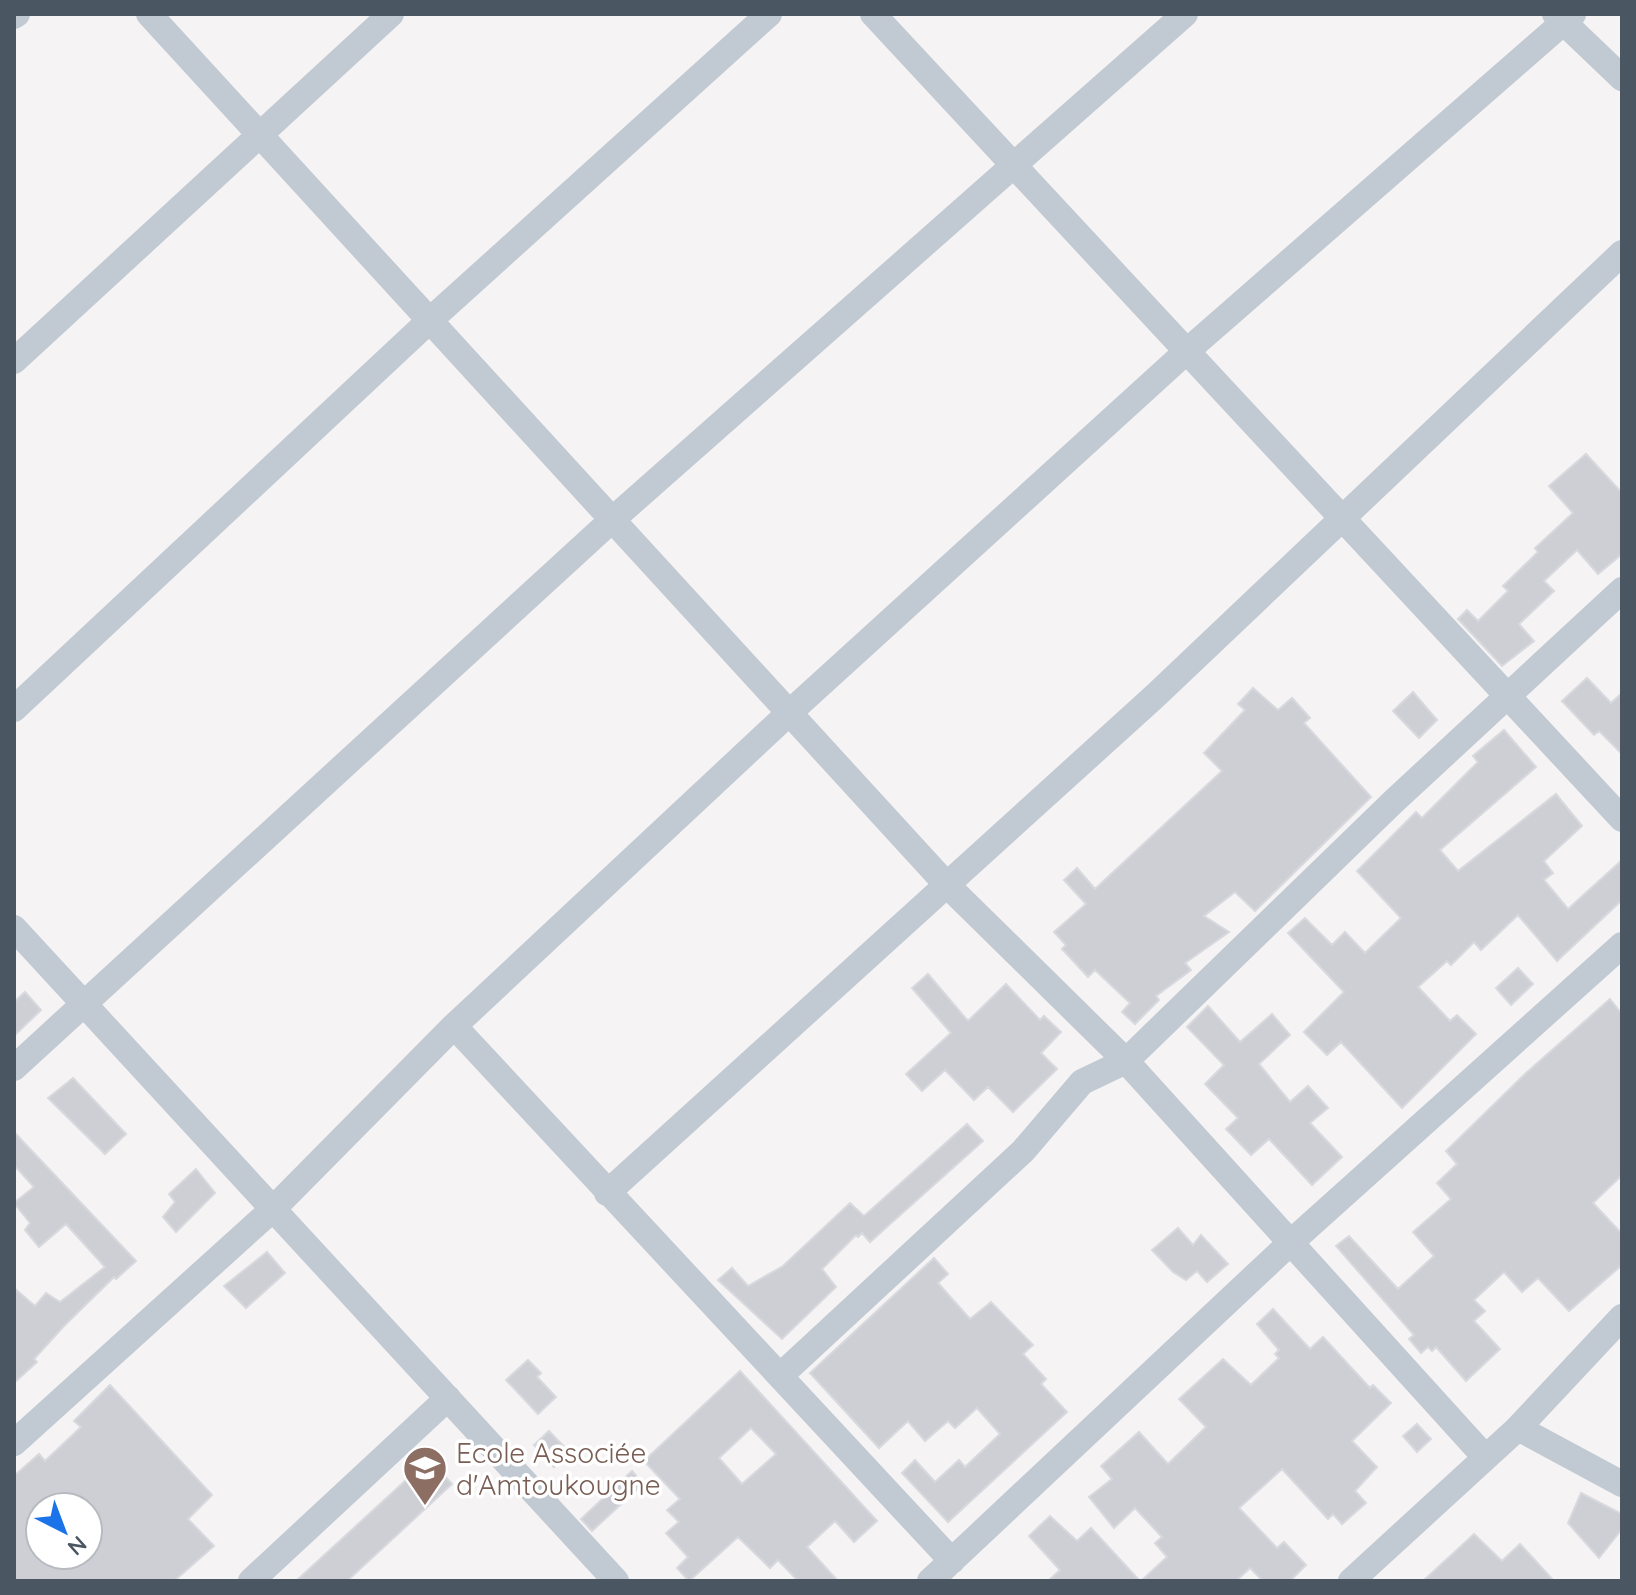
<svg xmlns="http://www.w3.org/2000/svg" width="1636" height="1595" font-family="Quicksand,sans-serif">
<rect width="100%" height="100%" fill="#f5f3f3"/>
<path fill="#cdcfd5" stroke="#d7d9de" stroke-width="2" fill-rule="evenodd" d="M1586 454 1622 493V554L1598 574 1577 550 1544 581 1554 591 1519 624 1534 641 1502 666 1458 619 1467 610 1478 621 1508 591 1503 586 1538 552 1535 548 1573 513 1549 486Z
M1587 678 1611 703 1622 693V754L1599 731 1594 735 1562 701Z
M1253 688 1278 710 1292 698 1310 718 1304 723 1371 797 1255 911 1235 892 1204 916 1229 932 1185 963 1191 970 1156 996 1159 1000 1135 1024 1122 1012 1130 1003 1095 970 1088 977 1062 949 1066 945 1054 932 1086 904 1064 880 1077 868 1095 889 1222 771 1204 753 1245 710 1238 704Z
M1413 692 1437 720 1419 738 1393 711Z
M1504 730 1536 767 1440 850 1458 871 1556 794 1582 826 1544 861 1553 873 1544 880 1568 909 1622 860V900L1557 961 1518 915 1481 950 1474 942 1451 965 1447 961 1418 987 1450 1021 1457 1015 1476 1034 1402 1108 1341 1042 1327 1055 1304 1032 1344 992 1288 933 1305 918 1332 945 1345 932 1365 953 1401 918 1357 871 1416 812 1422 818 1478 762 1473 756Z
M1518 968 1533 984 1511 1005 1496 988Z
M928 974 968 1021 1006 984 1040 1020 1044 1016 1061 1032 1041 1053 1057 1069 1013 1112 988 1087 974 1100 945 1070 922 1091 906 1074 951 1033 912 988Z
M25 992 41 1010 14 1036V1002Z
M1610 999 1622 1014V1175L1593 1203 1622 1234V1265L1569 1311 1538 1278 1522 1292 1504 1272 1474 1300 1485 1311 1474 1321 1500 1349 1466 1381 1436 1347 1432 1351 1428 1347 1421 1353 1409 1339 1414 1335 1336 1246 1349 1236 1398 1289 1434 1256 1413 1232 1451 1199 1437 1183 1457 1164 1446 1151 1526 1073Z
M1208 1006 1240 1042 1272 1014 1290 1035 1259 1064 1290 1102 1308 1086 1328 1108 1310 1123 1342 1157 1312 1185 1269 1139 1251 1155 1226 1129 1238 1118 1205 1084 1224 1065 1187 1027Z
M73 1078 126 1134 105 1154 48 1098Z
M967 1124 983 1141 870 1242 862 1233 858 1237 856 1235 822 1269 836 1287 782 1339 718 1280 732 1268 748 1286 783 1266 850 1203 864 1216Z
M14 1132 136 1261 116 1279 114 1277 63 1327 34 1359 37 1362 14 1383V1288L35 1306 46 1293 60 1302 105 1267 66 1224 39 1247 25 1230 30 1223 14 1203 34 1187 14 1165Z
M196 1169 215 1193 176 1232 163 1217 175 1202 169 1194Z
M1178 1228 1193 1245 1201 1235 1228 1264 1207 1282 1197 1271 1186 1280 1173 1272 1152 1250Z
M267 1252 285 1273 246 1308 224 1286Z
M934 1258 948 1274 938 1283 970 1319 991 1302 1033 1345 1023 1354 1046 1379 1041 1384 1067 1412 948 1522 902 1473 915 1460 935 1482 959 1460 965 1467 1000 1434 977 1408 955 1428 948 1421 925 1441 908 1421 879 1448 810 1373Z
M1273 1309 1310 1349 1323 1337 1370 1388 1373 1385 1391 1403 1352 1441 1377 1467 1355 1491 1366 1503 1342 1524 1333 1514 1328 1519 1282 1469 1239 1508 1277 1548 1284 1542 1306 1565 1290 1581H1263L1250 1568 1236 1581H1141L1167 1557 1155 1543 1162 1537 1135 1508 1114 1528 1089 1497 1112 1479 1101 1466 1139 1432 1168 1464 1206 1427 1179 1399 1223 1359 1251 1385 1279 1358 1275 1354 1279 1350 1257 1324Z
M528 1360 541 1373 537 1377 556 1397 538 1414 506 1380Z
M740 1371 877 1521 854 1542 835 1521 807 1547 838 1581H798L778 1560 770 1568 738 1537 689 1581 677 1568 688 1557 666 1533 679 1522 667 1510 680 1499 644 1461ZM751 1428 776 1454 742 1484 719 1458Z
M110 1385 212 1495 188 1519 214 1546 174 1581H14V1476L39 1454 45 1461 81 1427 74 1421ZM40 1507H88V1555H40Z
M1417 1424 1431 1439 1417 1452 1403 1436Z
M549 1431 570 1453 554 1467 534 1445Z
M429 1459 452 1484 347 1581H296Z
M632 1471 643 1484 592 1531 581 1519Z
M1581 1493 1622 1514V1529L1599 1558 1568 1523Z
M1050 1516 1077 1541 1091 1528 1140 1581H1048L1060 1570 1029 1536Z
M1474 1534 1502 1561 1520 1544 1554 1581H1423Z"/>
<g fill="none" stroke-linecap="round" stroke-linejoin="round">
<path stroke="#c1cad2" stroke-width="26" d="M149 14 947 885 1126 1061 1485 1457
M873 14 1622 819
M1555 14 1622 78
M14 16 17 14
M14 361 391 14
M14 709 428 322 769 14
M14 928 616 1581
M454 1026 952 1561
M14 1068 613 519 1185 14
M607 1193 1155 696 1622 253
M780 1376 1023 1151 1082 1082 1126 1061 1393 802 1622 590
M1518 1428 1622 1484
M14 1443 274 1208 454 1026 789 713 1187 351 1573 14
M251 1581 448 1398
M930 1581 1289 1244 1622 945
M1351 1581 1518 1428 1622 1317"/>
</g>
<defs>
<g id="school-pin" transform="scale(2.3)"><path d="M0 17L-7.5 6A9.5 9.5 0 1 1 7.5 6Z" fill="#8d6e63" stroke="#fff"/><path d="M0-5L7-2L0 1L-7-2ZM-4 1L0 2.5L4 1V4Q0 6-4 4Z" fill="#fff"/></g>
</defs>
<g fill-rule="evenodd">
<use href="#school-pin" x="425" y="1468"/>
</g>
<g text-anchor="middle" dominant-baseline="central" stroke-width="7" stroke-linejoin="round" paint-order="stroke">
<g font-size="28" fill="#785e54" stroke="#fff" text-anchor="start">
<text x="456" y="1452">Ecole Associée<tspan x="456" dy="32">d'Amtoukougne</tspan></text>
</g>
</g>
<rect width="1636" height="1595" fill="none" stroke="#4a5661" stroke-width="32"/>
<g transform="translate(64 1531) rotate(138)"><circle r="38" fill="#ffffff" stroke="#b7bbc0" stroke-width="2"/>
<path d="M0-6L14 30L0 20L-14 30Z" fill="#1a73e8"/>
<text y="-12" font-size="22" font-weight="bold" text-anchor="middle" fill="#4a5661">N</text>
</g>
</svg>
